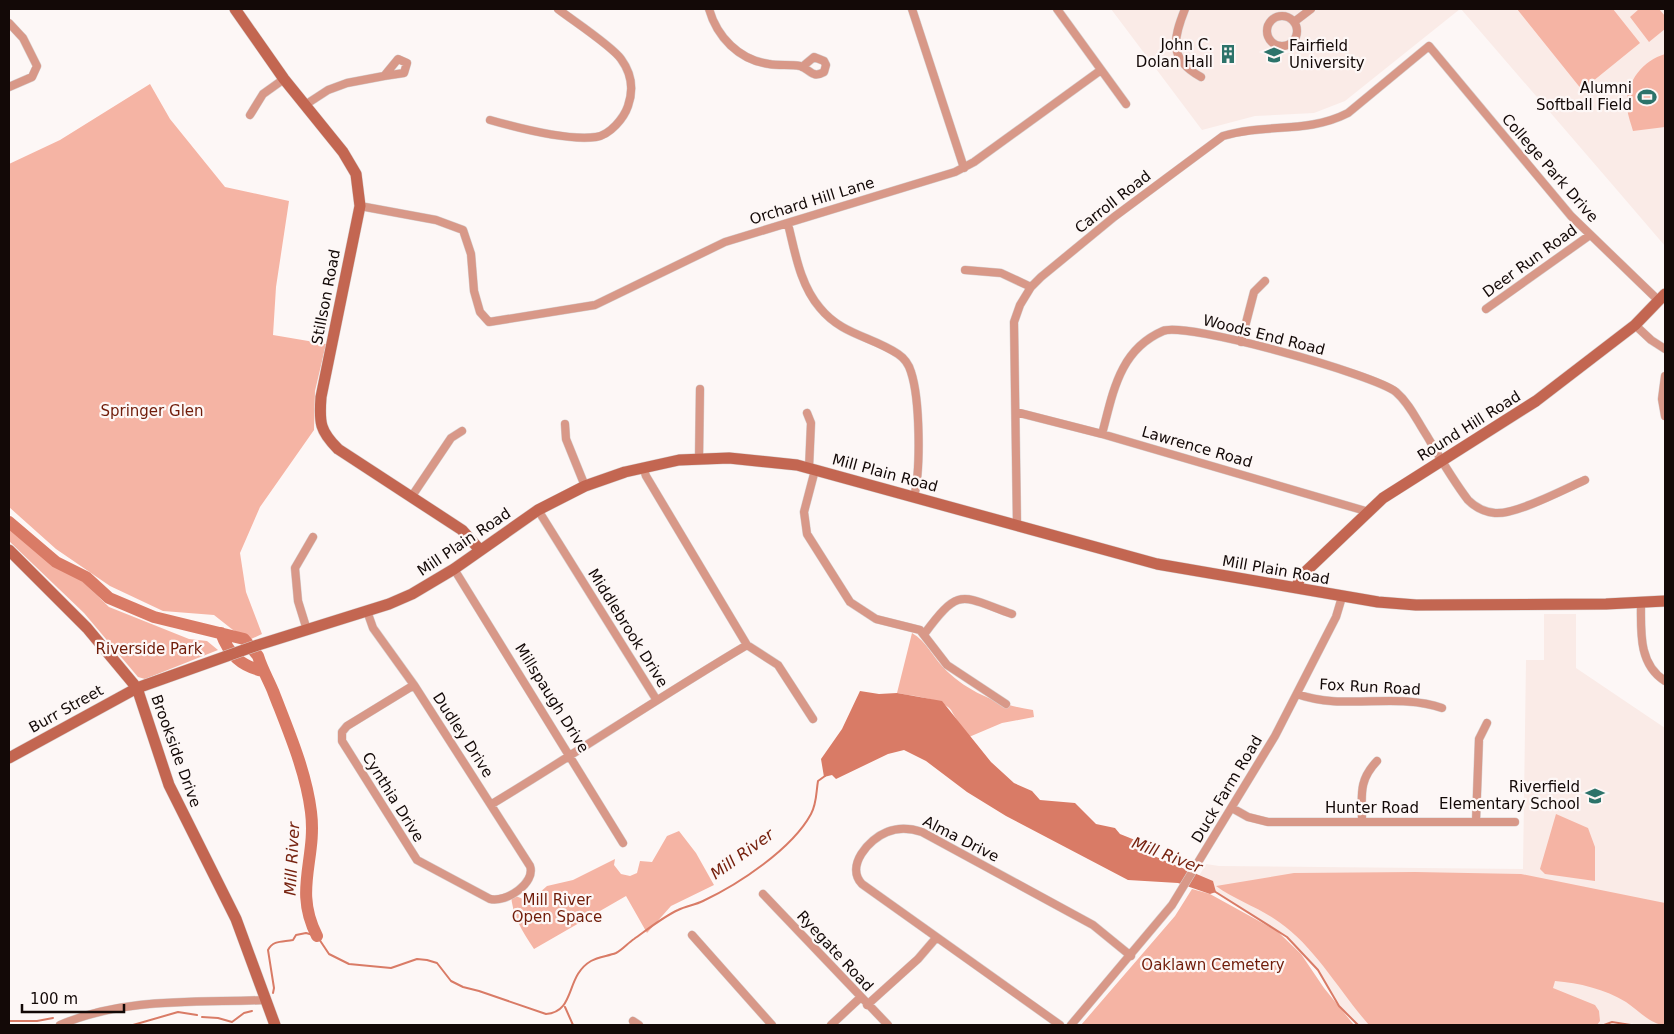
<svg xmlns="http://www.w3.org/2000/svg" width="1674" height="1034" font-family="'DejaVu Sans',sans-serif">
<rect width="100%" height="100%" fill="#fdf7f6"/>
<path fill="#faebe7" d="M1111 9H1460L1345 101 1314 113 1255 116 1202 130Z
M1461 9H1665V246L1617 190Z
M1544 614H1576V668L1665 728V1025H1641L1612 1021 1603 1025H1359L1339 1006 1318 970 1287 936 1196 881 1206 864 1219 866 1523 869 1526 660H1544Z"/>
<path fill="#f5b4a4" d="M1517 9H1613L1640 43 1582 90Z
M1639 9H1659L1665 16V29L1649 42 1630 17Z
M1665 54V127L1633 131C1631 124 1628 116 1627 108 1625 83 1642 61 1665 54Z
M150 84 170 119 225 187 289 201 276 287 273 335 326 344 315 391 314 430 260 507 240 553 246 592 262 634 251 639 233 630 214 615 163 611 110 586 56 549 9 507V164L60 140Z
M9 526 53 565 78 577 109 607 189 639 207 641 218 650 145 679 138 677 84 613 9 541Z
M912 633C927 642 932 656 943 667 966 692 1000 705 1033 710L1034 717 1002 723 969 737C961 728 957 720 951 710 942 698 911 696 897 693Z
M1556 814 1588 828 1595 847V881L1545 874 1540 869Z
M679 831 696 853 714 885 671 906 647 933 626 896 534 949C522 931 512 915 511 894L523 899 538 894 547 886 573 880 615 859 614 865 621 874 630 876 637 873 640 861 652 862 667 836Z
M1415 872 1521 874 1665 903V1025C1651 1025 1638 1010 1626 1002 1605 989 1579 983 1555 981L1553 988 1595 1005 1599 1011 1600 1021 1597 1025H1369C1339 991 1316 948 1279 922 1260 908 1235 900 1216 886L1294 873Z
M1192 889 1210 894 1277 931 1301 954 1324 988 1354 1025H1081L1175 916Z"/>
<path fill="#d97b66" d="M860 691 879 694 897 693 942 701 991 762 1014 783 1032 791 1040 800 1075 803 1096 824 1115 828 1120 834 1135 840 1154 856 1213 881 1216 892 1210 894 1178 883 1128 880 1006 816 967 792 926 761 904 750 888 754 836 779 832 775 824 777 821 759 842 729Z"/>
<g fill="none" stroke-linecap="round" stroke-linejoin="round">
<path stroke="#d97b66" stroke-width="2" d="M1214 891 1287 937 1318 970 1339 1006 1358 1025
M273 993 274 988 268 950C273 940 283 942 293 940L296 935 306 933 317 936 329 954 349 964 391 968 417 959 427 960 437 963 451 981 463 987 479 991 546 1014C576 1012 565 976 591 961 598 957 608 956 616 953 622 950 628 943 634 939 648 929 663 917 678 910 686 906 695 905 703 901 739 884 792 849 811 814 817 803 816 792 818 781L825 776
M565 1007 573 1025
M202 1017 218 1018 232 1022 244 1013 252 1011
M9 1021H37L53 1018
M133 1025 178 1012 197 1015
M1604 1025 1612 1022 1631 1025"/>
<path stroke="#d97b66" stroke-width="12" d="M9 522 56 562 86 577 109 598 154 617 244 639 258 656C262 669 268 679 273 691 288 730 306 771 311 812 317 859 293 890 317 936
M221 633C229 655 241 666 263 671"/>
<g stroke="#d8d1d0" stroke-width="9">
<path id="street" d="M709 9C717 37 739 60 769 64 779 66 790 64 800 66 810 69 812 79 824 72L826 65 824 61 814 57 802 67
M912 9 964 168
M1057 9 1126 104
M1185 9C1173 39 1168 59 1201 77
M1267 31a15 15 0 1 1 30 0a15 15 0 1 1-30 0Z
M1294 22 1311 9
M9 23 23 38 37 66 32 77 9 87
M305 105 328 90 347 83 384 76 398 59 407 63 404 73 384 76
M250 115 263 94 284 79
M490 120C518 128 567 141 596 137 610 135 624 118 628 106 634 89 632 74 621 59 612 46 572 20 558 9
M360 206 436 220 463 230 471 254 474 291 480 312 489 322 595 305 725 242 955 172 974 162 1101 70
M788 224C795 252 800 285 820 308 842 335 871 336 898 354 904 358 909 365 911 372 920 399 921 469 914 497
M965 270 1001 273 1031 287
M1486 309 1590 235
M1635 325 1651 340 1665 349
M1241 342 1254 292 1265 281
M1665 376 1662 399 1665 416
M1016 412 1102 434 1369 512
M807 413 811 423 809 468
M565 424 566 439 585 486
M1102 434C1113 393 1119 350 1163 331 1185 321 1376 375 1396 392 1410 404 1417 421 1427 436 1440 458 1452 479 1468 500 1475 507 1484 512 1495 513 1515 515 1565 489 1585 480
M699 459 700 389
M643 467 646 476 747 645 778 665 813 719
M815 470 804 512 807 534 850 602 876 619 920 630 947 665 1006 704
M412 496 451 438 462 431
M538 510 656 699
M1017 525 1014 322 1020 305 1031 287 1041 277 1114 217 1223 136C1266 123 1307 134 1348 113L1429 46 1571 216 1659 301
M454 569 623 843
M1641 602C1641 631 1638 664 1665 681
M367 611 373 628 414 685 530 866C536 883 506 903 490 899L417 860 342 741V732L347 726 414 685
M307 630 298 601 295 568 313 537
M925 633C960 586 961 596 1012 614
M1297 694C1344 711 1396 692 1442 708
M492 804C578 752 661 696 747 645
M1232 808 1248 817 1268 822H1515
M1362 821C1362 795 1358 781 1377 761
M1476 821 1479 739 1487 723
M763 894 888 1025
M692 935 772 1025
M867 1005 918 959 936 938
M633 1021 639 1025
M60 1025C124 997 198 1003 266 1000
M831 1025 861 997
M1060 1025 862 884C845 866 869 839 887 832 899 827 910 828 922 832L1093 925 1131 956
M1071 1025 1172 905 1275 736 1336 617 1342 597"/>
</g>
<g stroke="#d8d1d0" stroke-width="12">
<path id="secondary" d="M235 9 284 79 343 152 356 174 360 206 321 397C319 423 320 431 338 449L462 530 480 550
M9 550 87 628 137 688 169 785 236 919 275 1025
M1296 588 1301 576 1383 498 1536 401 1635 325 1665 294
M9 758 137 688 258 645 389 604 412 594 454 569 538 510 585 486 625 472 679 460 729 458 797 465 1157 564 1378 602 1416 605 1606 604 1665 601"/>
</g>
<use href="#street" stroke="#d89888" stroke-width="8"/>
<use href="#secondary" stroke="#c36651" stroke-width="11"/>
</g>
<defs>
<g id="building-bare" transform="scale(1.5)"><path d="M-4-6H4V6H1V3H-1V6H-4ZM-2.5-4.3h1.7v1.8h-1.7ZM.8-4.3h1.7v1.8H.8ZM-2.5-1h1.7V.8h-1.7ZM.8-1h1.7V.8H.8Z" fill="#2c736a" stroke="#fdf7f6" stroke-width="2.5" paint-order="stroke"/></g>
<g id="university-bare" transform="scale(1.5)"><path d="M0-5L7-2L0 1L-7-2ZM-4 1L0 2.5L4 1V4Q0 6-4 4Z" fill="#2c736a" stroke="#fdf7f6" stroke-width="2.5" paint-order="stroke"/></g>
<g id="stadium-bare" transform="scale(1.5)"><path d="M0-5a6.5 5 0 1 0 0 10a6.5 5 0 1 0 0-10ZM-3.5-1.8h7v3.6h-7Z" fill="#2c736a" stroke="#fdf7f6" stroke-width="2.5" paint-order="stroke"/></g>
<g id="school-bare" transform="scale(1.5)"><path d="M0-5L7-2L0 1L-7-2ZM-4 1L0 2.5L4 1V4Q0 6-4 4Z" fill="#2c736a" stroke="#fdf7f6" stroke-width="2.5" paint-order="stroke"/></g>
</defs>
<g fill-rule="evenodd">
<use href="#building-bare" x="1228" y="54"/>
<use href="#university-bare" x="1274" y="55"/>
<use href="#stadium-bare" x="1647" y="97"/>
<use href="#school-bare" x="1595" y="796"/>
</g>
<g text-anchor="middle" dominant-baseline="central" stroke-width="4.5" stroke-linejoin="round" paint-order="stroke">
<g font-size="15" fill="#130907" stroke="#fdf7f6" text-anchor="end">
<text x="1213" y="45">John C.<tspan x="1213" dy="17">Dolan Hall</tspan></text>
<text x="1289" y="46" text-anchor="start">Fairfield<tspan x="1289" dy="17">University</tspan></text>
<text x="1632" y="88">Alumni<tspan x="1632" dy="17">Softball Field</tspan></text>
<text x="1580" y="787">Riverfield<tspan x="1580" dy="17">Elementary School</tspan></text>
</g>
<g font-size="15" fill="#130907" stroke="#fdf7f6">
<text transform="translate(1550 168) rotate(49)">College Park Drive</text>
<text transform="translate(812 201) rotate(-17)">Orchard Hill Lane</text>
<text transform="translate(1113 202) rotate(-38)">Carroll Road</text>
<text transform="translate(1530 261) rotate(-36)">Deer Run Road</text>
<text transform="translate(326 297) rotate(-79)">Stillson Road</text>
<text transform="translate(1264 335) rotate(14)">Woods End Road</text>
<text transform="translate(1469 426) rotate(-32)">Round Hill Road</text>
<text transform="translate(1197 447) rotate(16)">Lawrence Road</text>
<text transform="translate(885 473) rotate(15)">Mill Plain Road</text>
<text transform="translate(464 542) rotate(-34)">Mill Plain Road</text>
<text transform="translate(1276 570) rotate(10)">Mill Plain Road</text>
<text transform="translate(628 628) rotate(58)">Middlebrook Drive</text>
<text transform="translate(1370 687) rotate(3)">Fox Run Road</text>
<text transform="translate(552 698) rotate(58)">Millspaugh Drive</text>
<text transform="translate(66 709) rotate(-29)">Burr Street</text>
<text transform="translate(463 735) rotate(57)">Dudley Drive</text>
<text transform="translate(176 751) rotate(70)">Brookside Drive</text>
<text transform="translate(1227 789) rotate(-59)">Duck Farm Road</text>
<text transform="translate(393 797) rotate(58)">Cynthia Drive</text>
<text x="1372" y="808">Hunter Road</text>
<text transform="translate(961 839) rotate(27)">Alma Drive</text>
<text transform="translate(835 951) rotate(47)">Ryegate Road</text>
</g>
<g font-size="15" fill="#701c09" stroke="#fdf7f6">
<text x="152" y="411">Springer Glen</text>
<text x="149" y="649">Riverside Park</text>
<text x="557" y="900">Mill River<tspan x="557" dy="17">Open Space</tspan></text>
<text x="1213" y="965">Oaklawn Cemetery</text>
</g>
<g font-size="16" font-style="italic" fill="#772310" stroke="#fdf7f6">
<text transform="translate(742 854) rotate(-36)">Mill River</text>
<text transform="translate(1167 855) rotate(21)">Mill River</text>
<text transform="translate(292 859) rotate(-87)">Mill River</text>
</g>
</g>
<rect width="1674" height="1034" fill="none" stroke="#130907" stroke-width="20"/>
<path d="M22 1004v8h102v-8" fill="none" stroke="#130907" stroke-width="2.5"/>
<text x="30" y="1004" font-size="15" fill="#130907" stroke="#fdf7f6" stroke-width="4" paint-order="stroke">100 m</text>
</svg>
